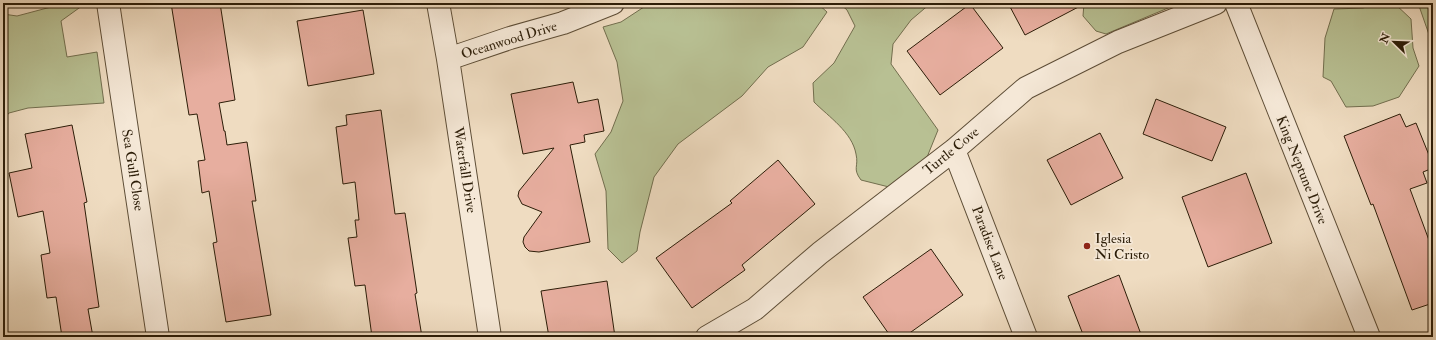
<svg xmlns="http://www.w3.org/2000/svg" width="1436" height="340" font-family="'IM FELL Double Pica',serif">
<rect width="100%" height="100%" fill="#efdcc1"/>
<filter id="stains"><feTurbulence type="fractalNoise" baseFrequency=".005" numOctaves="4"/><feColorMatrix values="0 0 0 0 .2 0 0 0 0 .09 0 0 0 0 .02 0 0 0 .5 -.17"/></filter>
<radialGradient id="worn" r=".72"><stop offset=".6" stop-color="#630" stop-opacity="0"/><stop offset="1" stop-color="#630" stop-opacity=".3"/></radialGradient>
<path fill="#b8c093" stroke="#726e4e" d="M66 3H86L61 21 67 57 97 52 104 103 28 108 9 113 3 120V14L17 16Z
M650 3H817L827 12 803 47 768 67 742 96 678 144 654 177 640 232 637 251 622 263 608 249 606 191 595 154 611 132 623 101 617 62 603 27 621 22Z
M839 3H931L911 20 893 44 891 64 938 130 921 172 893 188 861 180C852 168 859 167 856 154 852 132 829 117 814 102L813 83 834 63 855 26 847 10Z
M1084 3H1180L1106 34 1096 31 1083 16Z
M1379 3H1394L1411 19 1413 48 1419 66 1399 97 1373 106 1346 107 1331 81 1323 77 1325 38 1334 9 1363 8Z
M1418 3H1433V46Z"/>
<path fill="#e7ae9f" stroke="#2c1d08" d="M171 3H220L235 100 219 103 224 131H225L227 145 247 142 256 201H252L271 315 226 322 213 243 217 242 209 191 202 193 198 161 205 160 197 114 189 115Z
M1008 3H1086L1025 35Z
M970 4 1003 48 940 95 907 51Z
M363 10 374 74 308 86 297 21Z
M573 82 578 103 598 99 604 131 584 135 585 142 570 145 590 242 539 252 529 251 525 247 523 242 524 237 542 212 522 204 518 196 519 191 554 148 523 154 511 94Z
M1156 99 1226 127 1212 161 1143 134Z
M381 110 395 214 405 213 417 293 415 294 422 337H372L365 285 355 286 348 238 357 237 355 220H359L355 182 343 184 336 127 347 125 346 115Z
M1400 114 1406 127 1416 123 1433 165V168L1423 172 1427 183 1410 189 1433 251V303L1412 310 1373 204 1371 205 1344 136Z
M72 125 87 202 84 203 99 307 88 309 93 337H62L56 297 47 298 41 255 50 253 43 211 18 217 9 173 32 168 25 134Z
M1100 133 1123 178 1071 205 1047 160Z
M778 160 815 204 742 265 745 270 692 308 656 258 732 203 730 201Z
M1246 173 1272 243 1208 267 1182 197Z
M931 249 963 295 904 337H891L863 297Z
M1119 275 1142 337H1084L1068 296Z
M607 281 615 337H549L541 291Z"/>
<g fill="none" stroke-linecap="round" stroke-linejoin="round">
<g stroke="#5d4d36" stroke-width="24">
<path id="street" d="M108 3 158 337
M438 3 448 59 490 337
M1236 3 1369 337
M448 59 510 38 563 23 613 3
M954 150 1026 337
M707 337 755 309 820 253 954 150 1026 88 1118 42 1216 3"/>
</g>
<use href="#street" stroke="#f5e8d7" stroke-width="22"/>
</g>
<circle fill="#8f2418" stroke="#f5e8d7" stroke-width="1.5" cx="1087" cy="246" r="4"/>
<g text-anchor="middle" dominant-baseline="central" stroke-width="3.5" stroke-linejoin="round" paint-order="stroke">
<g font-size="14" fill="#2c1d08" stroke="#f5e8d7">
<text transform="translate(509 40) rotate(-17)">Oceanwood Drive</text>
<text transform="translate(951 151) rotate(-39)">Turtle Cove</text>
<text transform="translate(133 170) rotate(81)">Sea Gull Close</text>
<text transform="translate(465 170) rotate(81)">Waterfall Drive</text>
<text transform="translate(1302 170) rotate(68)">King Neptune Drive</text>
<text transform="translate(990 243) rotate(69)">Paradise Lane</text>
</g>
<g font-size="14" fill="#2c1d08" stroke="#f5e8d7" text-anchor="start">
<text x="1095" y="238">Iglesia<tspan x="1095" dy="16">Ni Cristo</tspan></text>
</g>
</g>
<rect width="1436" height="340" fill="none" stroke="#efdcc1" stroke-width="16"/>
<rect x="4" y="4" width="1428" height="332" fill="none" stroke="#2c1d08" stroke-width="2"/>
<rect x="8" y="8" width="1420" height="324" fill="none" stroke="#2c1d08"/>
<g transform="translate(1394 42) rotate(293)" stroke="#f5e8d7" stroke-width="3" paint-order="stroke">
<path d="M0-3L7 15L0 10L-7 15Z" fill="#2c1d08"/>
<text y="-6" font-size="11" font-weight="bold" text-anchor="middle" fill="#2c1d08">N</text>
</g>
<rect width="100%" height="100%" filter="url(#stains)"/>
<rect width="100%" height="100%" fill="url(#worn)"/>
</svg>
